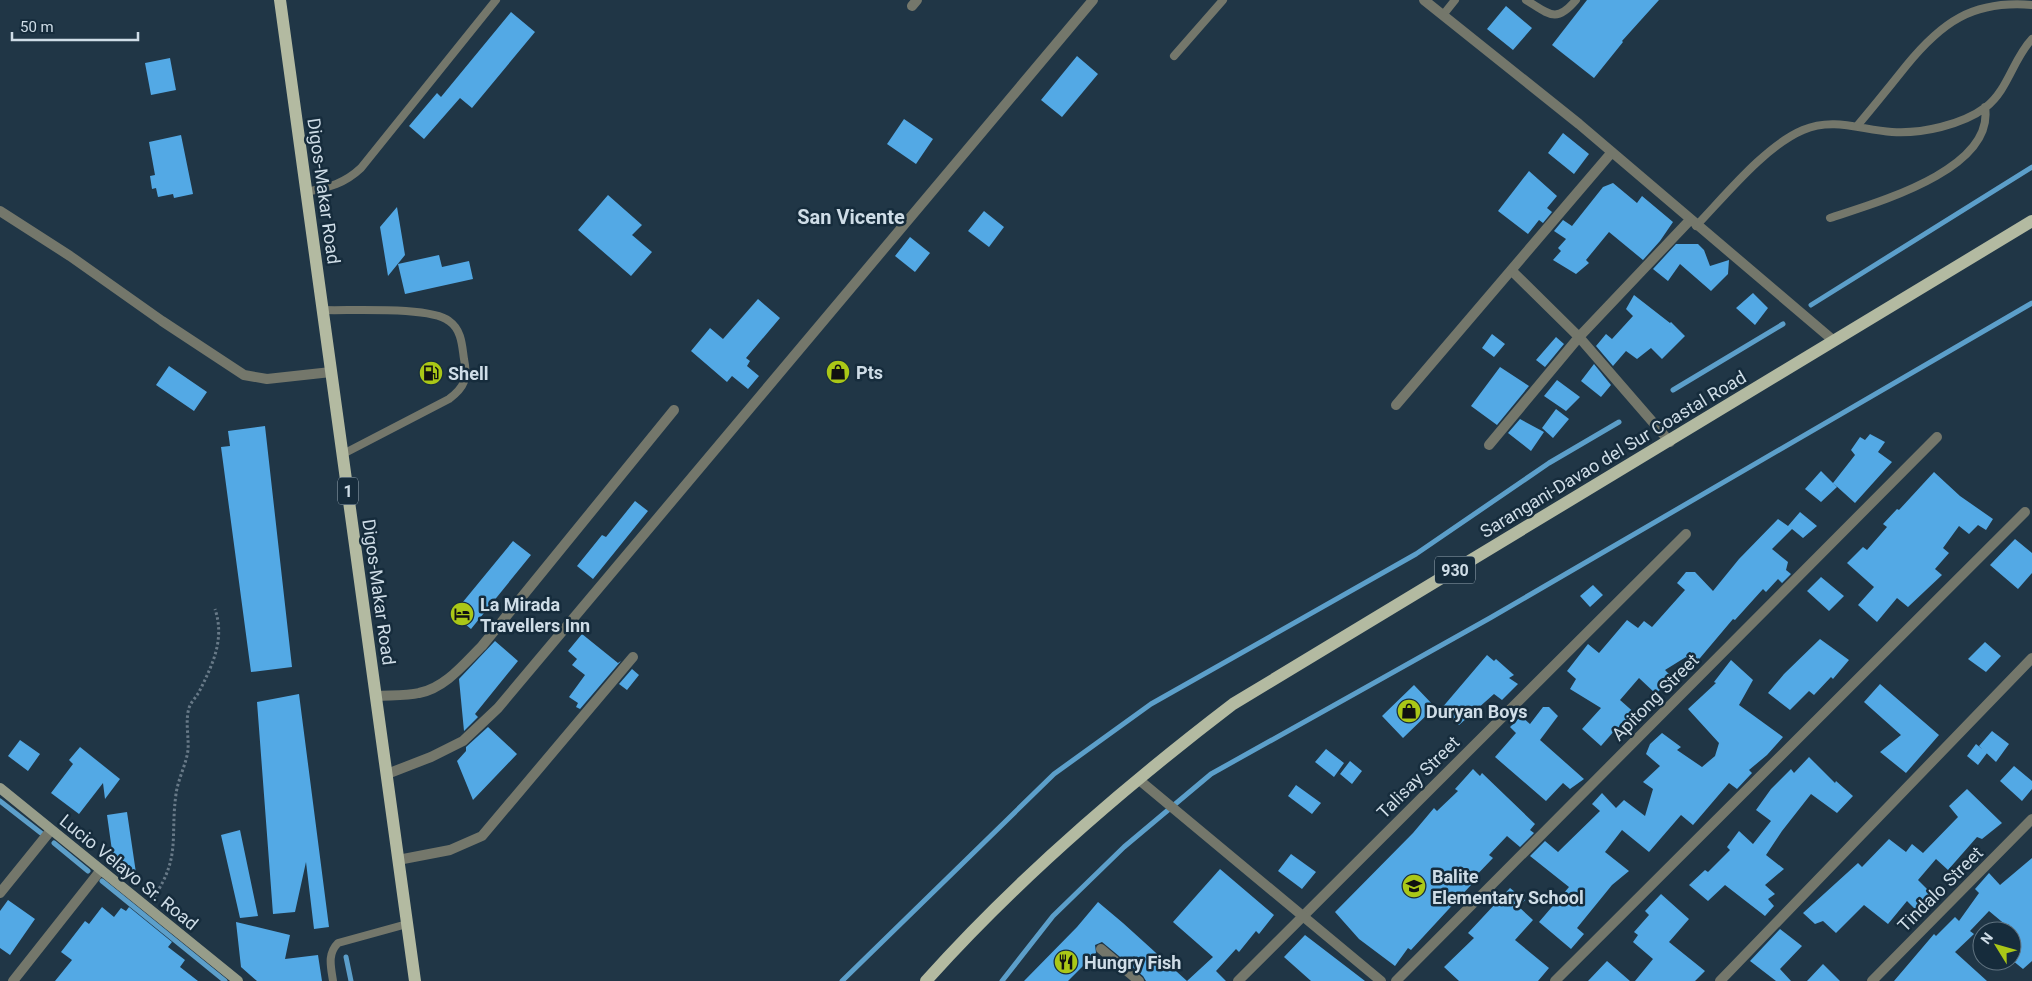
<svg xmlns="http://www.w3.org/2000/svg" width="2032" height="981" font-family="Roboto,sans-serif">
<rect width="100%" height="100%" fill="#203646"/>
<g fill="none" stroke-linecap="round" stroke-linejoin="round">
<path stroke="#5c9fca" stroke-width="5" d="M1811 305 2032 167
M1673 390 1783 324
M0 801 41 833
M54 843 88 871
M102 881 225 981
M346 957 351 981
M842 981 1054 774 1151 704 1416 554 1549 463 1619 422
M1002 981 1053 916 1124 847 1211 774 1490 618 2032 303"/>
</g>
<path fill="#53a9e5" d="M1587 0H1659L1622 41 1623 42 1594 78 1552 45Z
M1506 6 1532 28 1513 50 1487 29Z
M511 12 535 32 472 108 460 98 424 139 409 126 437 93 441 97Z
M1077 56 1098 74 1062 117 1041 100Z
M170 58 176 90 151 95 145 63Z
M904 119 933 139 916 164 887 144Z
M1563 133 1589 154 1574 174 1548 153Z
M181 135 193 194 174 198 173 194 158 197 156 188 152 189 150 176 155 175 149 142Z
M1529 171 1557 196 1547 208 1552 212 1543 223 1539 220 1528 234 1498 211Z
M1613 183 1637 203 1642 196 1673 222 1660 241 1643 260 1609 232 1586 260 1589 263 1576 274 1553 260 1561 251 1558 248 1566 239 1554 231 1563 220 1572 226 1603 187Z
M608 195 642 225 632 235 652 252 631 276 578 230Z
M397 207 405 255 388 276 380 227Z
M984 211 1004 227 989 247 968 231Z
M910 237 930 253 915 272 895 256Z
M1676 244H1698L1704 250 1710 266 1729 260 1728 274 1711 291 1680 264 1668 281 1653 269Z
M439 255 442 267 469 261 473 279 405 294 398 264Z
M1753 293 1768 308 1755 325 1736 308Z
M1634 295 1670 323 1671 322 1685 336 1662 359 1651 348 1637 359 1626 351 1613 366 1596 346 1606 334 1612 339 1633 316 1626 309Z
M758 299 780 318 746 358 750 361 747 366 759 376 748 389 732 376 727 382 691 351 710 328 723 339Z
M1492 334 1505 344 1494 357 1482 348Z
M1556 337 1564 344 1545 367 1536 360Z
M1594 364 1611 385 1601 397 1581 381Z
M169 366 207 392 194 411 156 385Z
M1500 367 1529 386 1497 425 1471 406Z
M1557 380 1580 397 1566 411 1544 396Z
M1556 409 1569 419 1553 438 1542 428Z
M1520 419 1544 432 1531 451 1508 433Z
M265 426 292 667 251 672 221 447 230 446 228 431Z
M1870 434 1885 442 1878 452 1892 462 1855 503 1833 483 1855 455 1851 450 1860 437 1865 440Z
M1821 471 1837 487 1821 502 1805 489Z
M1934 472 1960 496 1993 519 1986 530 1978 525 1969 534 1959 526 1943 548 1949 553 1935 569 1942 575 1908 607 1897 598 1877 622 1858 605 1874 587 1847 563 1863 547 1867 550 1887 527 1883 524 1897 509 1899 510Z
M635 501 648 511 593 579 577 566 602 535 606 537Z
M1800 512 1817 526 1803 538 1792 529 1772 549 1788 562 1786 570 1791 574 1782 583 1778 579 1766 592 1763 589 1735 620 1733 619 1695 664 1686 657 1665 670 1672 677 1656 694 1639 678 1620 700 1637 715 1615 730 1601 746 1582 729 1601 708 1570 689 1576 679 1567 671 1588 644 1599 653 1627 620 1638 628 1644 621 1652 627 1685 590 1677 583 1686 572H1695L1713 591 1739 559 1778 519 1788 526Z
M2015 539 2032 553V573L2018 589 1990 565Z
M513 541 531 555 471 629 453 614Z
M1821 577 1844 596 1829 611 1807 591Z
M1593 585 1603 595 1590 607 1580 596Z
M582 634 618 663 621 661 580 709 576 707 578 703 569 697 585 675 572 665 577 659 568 651Z
M1820 639 1849 660 1833 679 1831 677 1814 695 1809 691 1790 710 1768 693 1784 674Z
M495 641 518 661 475 714 478 717 464 731 459 679Z
M1985 642 2001 656 1986 672 1968 659Z
M1487 655 1494 661 1496 659 1514 675 1509 678 1518 684 1502 700 1494 694 1459 725 1441 709Z
M1731 660 1753 680 1739 705 1783 737 1767 755 1749 770 1752 773 1737 789 1729 783 1693 825 1681 815 1649 852 1622 830 1605 852 1629 871 1612 885 1577 928 1584 934 1571 949 1539 922 1569 887 1530 856 1545 841 1558 852 1600 811 1592 804 1602 793 1616 808 1624 800 1645 816 1653 789 1643 782 1660 766 1646 754 1650 744 1662 733 1681 747 1677 750 1702 767 1715 756 1719 743 1688 709 1716 683 1714 682Z
M632 669 639 675 627 690 619 684Z
M1880 684 1939 735 1906 773 1880 752 1901 735 1864 702Z
M1414 685 1435 707 1403 738 1382 716Z
M299 694 329 927 314 929 306 862 295 912 273 914 257 702Z
M1543 707H1549L1558 716 1540 740 1584 779 1570 789 1563 783 1546 801 1495 757 1516 733 1510 727 1521 716 1530 724Z
M488 727 517 754 473 800 457 761 466 751V747Z
M1992 731 2009 744 1996 762 1979 746Z
M20 740 40 754 28 771 8 756Z
M1976 744 1987 753 1978 765 1967 756Z
M80 747 120 779 105 799 103 783 79 814 51 793 73 764 69 760Z
M1326 749 1344 763 1334 777 1315 762Z
M1809 757 1835 783 1836 781 1853 796 1837 813 1811 794 1782 831 1766 855 1784 869 1765 885 1775 894 1768 899 1774 906 1765 916 1725 885 1708 901 1689 885 1705 870 1708 872 1730 850 1727 847 1739 831 1753 844 1771 821 1756 810 1771 789 1791 769 1794 773Z
M1350 761 1362 771 1352 784 1340 774Z
M2014 766 2032 781V789L2022 801 2000 781Z
M1473 769 1480 776 1482 773 1535 824 1530 830 1534 833 1520 847 1507 836 1489 855 1493 858 1469 883 1471 885 1411 950 1408 948 1395 966 1359 939 1335 912 1413 833 1434 808 1437 811 1458 791 1455 789Z
M1296 785 1321 803 1312 814 1288 796Z
M1967 789 2002 823 1982 839 1977 837 1948 870 1936 859 1918 880 1934 896 1919 913 1907 901 1888 924 1864 905 1836 933 1823 921 1815 924 1803 913 1858 863 1862 867 1889 839 1906 852 1912 844 1923 853 1958 817 1949 806Z
M127 812 136 873 119 875 115 872 107 815Z
M240 830 258 916 240 918 221 835Z
M1291 854 1316 872 1302 889 1278 871Z
M2032 858V961L2023 969 2012 960V944L2019 936 1989 911 1970 931 1974 934 1955 952 1987 981H1894L1934 934 1936 936 1955 917 1959 921 1979 893 1975 889 1989 873 2000 885Z
M1220 869 1274 915 1259 934 1256 931 1239 952 1236 949 1216 971 1226 981H1187L1213 957 1173 922Z
M1510 888 1525 900 1519 907 1533 920 1515 940 1549 968 1538 981H1459L1444 967 1474 938 1468 933Z
M1661 894 1689 919 1669 942 1705 971 1695 981H1635L1653 959 1633 942 1638 935 1634 932 1649 915 1645 911Z
M8 900 35 919 10 955 0 948V911Z
M1098 902 1123 923 1187 981H1146L1143 976 1102 942 1095 945 1096 953 1068 981H1024L1077 927Z
M102 907 114 917 121 908 126 911 129 907 172 942 168 947 185 960 180 967 198 981H55L72 960 61 952 85 921 89 924Z
M236 922 290 935 285 959 318 955 322 981H257L241 967Z
M1780 929 1802 946 1780 969 1791 981H1776L1750 961Z
M1305 935 1365 981H1311L1284 957Z
M1607 961 1630 981H1588Z
M1823 964 1840 981H1807Z"/>
<g fill="none" stroke-linecap="round" stroke-linejoin="round">
<path stroke="#687a88" stroke-width="3" stroke-dasharray="2.5 2.5" stroke-linecap="butt" d="M154 897C181 856 170 838 176 794 178 779 186 765 188 750 189 736 185 722 189 708 191 702 196 697 199 692 213 664 225 639 215 609"/>
<path stroke="#74776b" stroke-width="8" d="M1526 0C1549 14 1556 24 1576 0
M1443 15 1455 0
M1174 56 1223 0
M1857 126C1874 106 1890 86 1906 66 1941 23 1972 0 2032 5
M306 192C329 187 344 184 361 168L496 0
M1830 218C1875 203 1995 170 1985 107
M1696 226C1725 196 1765 146 1803 130 1834 117 1861 130 1892 132 1921 134 1962 125 1986 107 2008 90 2013 59 2032 39
M323 310C350 311 430 306 449 321 462 330 462 346 464 359 468 378 465 387 449 399L343 454
M333 981C331 967 327 954 338 943L407 924"/>
<path stroke="#74776b" stroke-width="10" d="M1424 0 1579 124 1834 341
M912 6 917 0
M0 211 70 256 162 321 244 375 267 379 331 372
M1512 271 1579 337 1670 442
M1396 405 1612 152
M1489 445 1579 337 1690 220
M376 696C390 695 406 696 419 693 445 688 464 664 482 646L674 410
M387 774 431 757 463 741 498 708 1093 0
M398 860 450 850 482 836 633 657
M0 893 51 830
M1101 949 1139 981
M1238 981 1686 534
M1396 981 1937 437
M1555 981 2025 512
M1720 981 2032 658
M1872 981 2032 819"/>
<path stroke="#74776b" stroke-width="10" d="M1138 779 1381 981
M13 981 100 871"/>
<path stroke="#979d8a" stroke-width="10" d="M0 788 238 981"/>
<path stroke="#b3baa1" stroke-width="12" d="M280 0 415 981
M926 981C1018 878 1123 788 1233 704L2032 221"/>
</g>
<defs>
<g id="shop-disc" transform="scale(1.25)"><circle r="9.5" fill="#aac717" stroke="#162c3c"/><path d="M-5-2.5h2.3a2.7 3.5 0 0 1 5.4 0H5L5.5 6h-11ZM-1.5-2.5h3a1.5 2.3 0 0 0-3 0Z" fill="#111"/></g>
<g id="fuel-disc" transform="scale(1.25)"><circle r="9.5" fill="#aac717" stroke="#162c3c"/><path d="M-5.5-6h7V0h2V4h1.3V-2.5L3-4.5l.8-.8L6-3V5H2.5V1h-1V6h-7ZM-4.2-4.7v3.2H.2V-4.7Z" fill="#111"/></g>
<g id="hotel-disc" transform="scale(1.25)"><circle r="9.5" fill="#aac717" stroke="#162c3c"/><path d="M-6-4.5h1.5V1H6V5H4.5V3h-9V5H-6ZM-4 0a1.8 1.8 0 1 1 3.6 0ZM.5 0V-2.5h3Q6-2.5 6 0Z" fill="#111"/></g>
<g id="school-disc" transform="scale(1.25)"><circle r="9.5" fill="#aac717" stroke="#162c3c"/><path d="M0-5L7-2L0 1L-7-2ZM-4 1L0 2.5L4 1V4Q0 6-4 4Z" fill="#111"/></g>
<g id="restaurant-disc" transform="scale(1.25)"><circle r="9.5" fill="#aac717" stroke="#162c3c"/><path d="M-5-6h1v4h1v-4h1v4h1v-4h1v5L-1.5 .5V6h-2V.5L-5-1ZM5-6V6H3V1.5H1.5Q1.5-4 5-6Z" fill="#111"/></g>
</defs>
<g fill-rule="evenodd">
<use href="#shop-disc" x="838" y="372"/>
<use href="#fuel-disc" x="431" y="373"/>
<use href="#hotel-disc" x="462" y="614"/>
<use href="#shop-disc" x="1409" y="711"/>
<use href="#school-disc" x="1414" y="886"/>
<use href="#restaurant-disc" x="1066" y="962"/>
</g>
<g text-anchor="middle" dominant-baseline="central" stroke-width="5" stroke-linejoin="round" paint-order="stroke">
<g fill="#162c3c" stroke="#98a8b4" stroke-width="1">
<rect x="338" y="477.5" width="20" height="27" rx="4"/>
<rect x="1435" y="556.5" width="40" height="27" rx="4"/>
</g>
<g font-size="16" font-weight="bold" fill="#cfdde7">
<text x="348" y="491">1</text>
<text x="1455" y="570">930</text>
</g>
<g font-size="18" fill="#cfdde7" stroke="#162c3c">
<text transform="translate(324 191) rotate(82)">Digos-Makar Road</text>
<text transform="translate(1613 454) rotate(-31)">Sarangani-Davao del Sur Coastal Road</text>
<text transform="translate(379 592) rotate(82)">Digos-Makar Road</text>
<text transform="translate(1655 697) rotate(-45)">Apitong Street</text>
<text transform="translate(1418 777) rotate(-45)">Talisay Street</text>
<text transform="translate(129 872) rotate(39)">Lucio Velayo Sr. Road</text>
<text transform="translate(1940 889) rotate(-45)">Tindalo Street</text>
</g>
<g font-size="18" font-weight="bold" fill="#cfdde7" stroke="#162c3c" text-anchor="start">
<text x="856" y="372">Pts</text>
<text x="448" y="373">Shell</text>
<text x="480" y="604">La Mirada<tspan x="480" dy="21">Travellers Inn</tspan></text>
<text x="1426" y="711">Duryan Boys</text>
<text x="1432" y="876">Balite<tspan x="1432" dy="21">Elementary School</tspan></text>
<text x="1084" y="962">Hungry Fish</text>
</g>
<g font-size="20" font-weight="bold" fill="#cfdde7" stroke="#162c3c">
<text x="851" y="217">San Vicente</text>
</g>
</g>
<g transform="translate(1997 946) rotate(307)"><circle r="24" fill="#162c3c" stroke="#607380"/>
<path d="M0-4L9 19L0 12L-9 19Z" fill="#aac717"/>
<text y="-8" font-size="14" font-weight="bold" text-anchor="middle" fill="#cfdde7">N</text>
</g>
<path d="M12 32v8h126v-8" fill="none" stroke="#cfdde7" stroke-width="2.5"/>
<text x="20" y="32" font-size="15" fill="#cfdde7" stroke="#162c3c" stroke-width="4" paint-order="stroke">50 m</text>
</svg>
